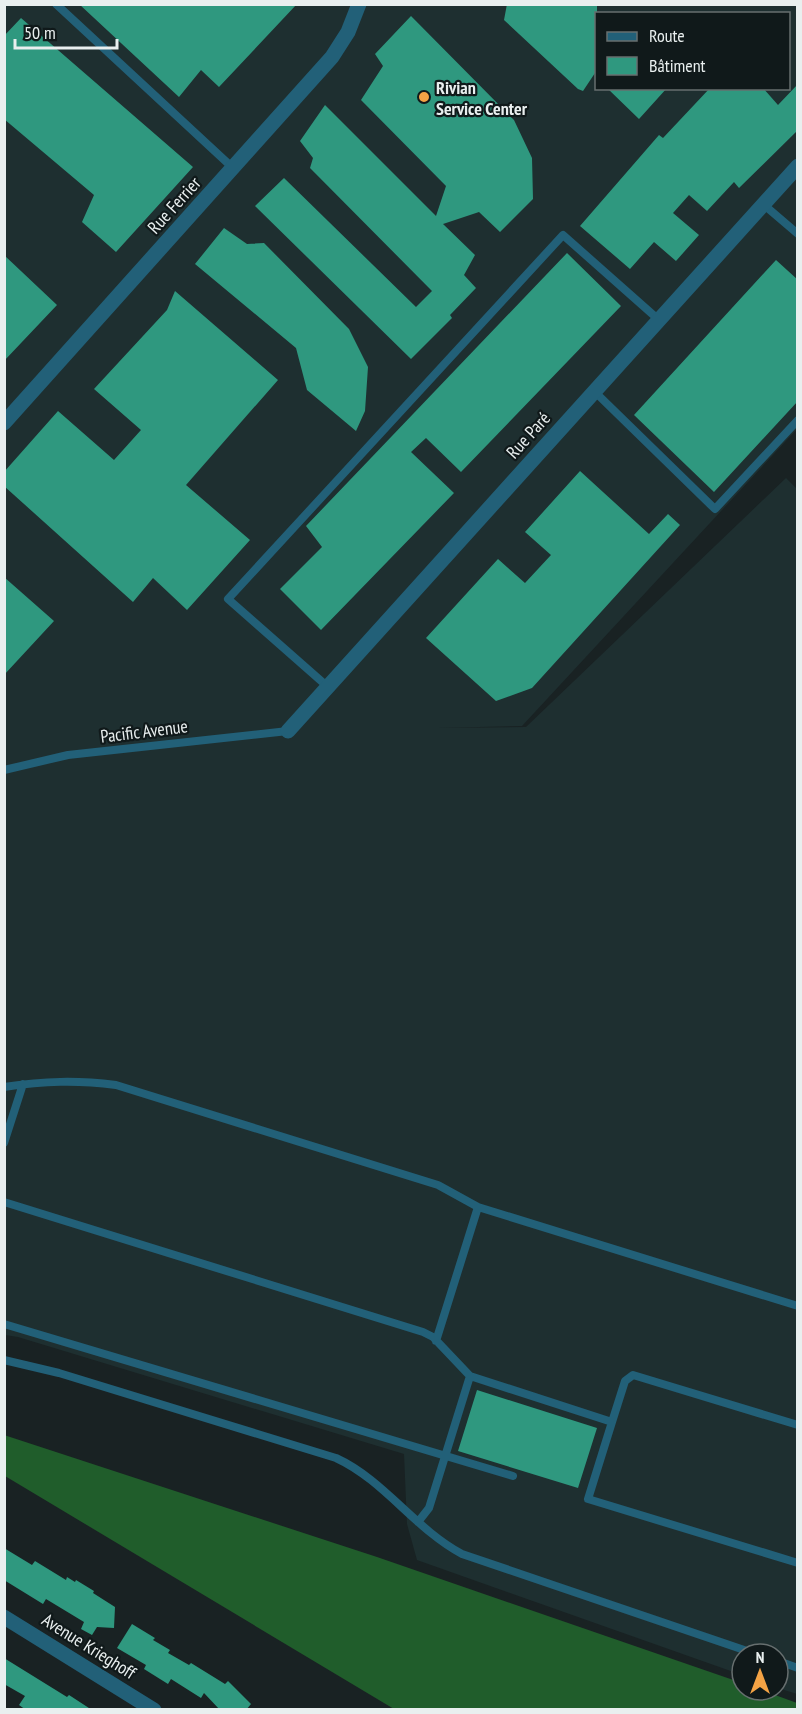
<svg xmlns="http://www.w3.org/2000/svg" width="802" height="1714" font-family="'PT Sans Narrow',sans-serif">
<rect width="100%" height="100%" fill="#192223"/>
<path fill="#1e2f30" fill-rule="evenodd" d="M5 5H797V429L522 726 436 728 526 727 786 478 797 489V1694L778 1688V1654H742V1675L417 1560 407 1524 404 1454 18 1337 5 1335ZM596 14H788V88H596Z"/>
<path fill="#205d2b" d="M4 1435 377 1557 742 1683V1690H761L797 1703V1709H394L5 1476Z"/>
<path fill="#2f987f" d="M79 4H297L219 87 201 70 179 97Z
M507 4H597V70L583 91 578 89 504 20Z
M411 16 514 120 532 158 533 199 500 232 479 212 443 224 475 255 464 275 476 288 450 315 452 318 411 359 255 206 284 178 416 307 432 291 310 168 313 158 300 141 325 105 436 216 446 186 361 100 383 66 375 54Z
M21 18 193 167 116 252 82 222 94 195 4 119V36Z
M798 84V130L739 188 734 182 707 211 689 195 673 213 699 235 676 261 654 242 630 269 580 226 659 135 663 138 710 88H763L778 105Z
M607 88H667L639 119Z
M224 228 247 244 264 243 349 329 368 367 365 411 356 431 307 390 296 348 195 264Z
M567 253 621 306 461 472 426 438 411 452 454 493 321 630 280 589 322 547 306 526Z
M4 255 57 305 4 361Z
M776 260 798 280V401L714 492 634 415Z
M175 291 278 380 186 485 250 540 187 610 153 578 133 602 4 486V472L58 411 114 460 141 430 94 389 167 310Z
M580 471 649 534 668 514 680 525 532 688 496 701 426 638 498 559 525 583 551 555 525 532Z
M4 577 54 621 4 675Z
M477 1390 597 1428 578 1488 458 1451Z
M4 1548 32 1565 35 1561 66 1580 67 1577 75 1582 76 1580 94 1591 93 1593 115 1607 114 1628 97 1627 92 1635 81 1629 84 1622 46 1599 43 1604 4 1580Z
M132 1624 155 1638 153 1640 170 1650 168 1653 189 1665 191 1663 225 1684 228 1681 251 1704 246 1710H220L204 1693 201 1698 171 1679 168 1684 144 1669 146 1665 117 1648Z
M4 1658 67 1697 69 1695 92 1710H26L19 1705 25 1696 4 1684Z"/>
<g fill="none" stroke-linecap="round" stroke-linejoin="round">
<path stroke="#226078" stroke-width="8" d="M56 4 233 168
M763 204 798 234
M594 391 715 509 798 420
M328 687 228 599 563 235 659 320
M4 770 68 755 288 731
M4 1087C45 1081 76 1080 116 1085L438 1185 478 1207 798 1306
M4 1143 23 1084
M4 1202 423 1332 433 1337 470 1376 612 1422 625 1381 633 1375 798 1425
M4 1324 513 1476
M436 1341 478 1207
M4 1360 59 1373 336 1458C384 1480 415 1529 462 1554L756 1654
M612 1422 588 1499 798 1563
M418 1522 429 1508 470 1376
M778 1661 798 1668"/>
<path stroke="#226078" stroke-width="15" d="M4 423 332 57 348 32 359 4
M288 731 798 166
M4 1617 154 1710"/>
</g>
<circle fill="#f4a345" stroke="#10191a" stroke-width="2" cx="424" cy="97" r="6"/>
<g text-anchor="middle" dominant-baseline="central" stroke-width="4.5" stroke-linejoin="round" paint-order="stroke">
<g font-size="18" font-weight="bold" fill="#e9efef" stroke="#10191a" text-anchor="start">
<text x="436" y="87">Rivian<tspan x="436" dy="21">Service Center</tspan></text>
</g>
<g font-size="18" fill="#e9efef" stroke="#10191a">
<text transform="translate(174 205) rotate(-48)">Rue Ferrier</text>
<text transform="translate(528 435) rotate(-48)">Rue Paré</text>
<text transform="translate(144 731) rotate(-7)">Pacific Avenue</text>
<text transform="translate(89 1646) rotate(32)">Avenue Krieghoff</text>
</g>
</g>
<rect width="802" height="1714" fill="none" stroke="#e9efef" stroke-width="12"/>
<rect x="595" y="12" width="195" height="78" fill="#10191a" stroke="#676f6f" stroke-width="1.5"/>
<rect x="607" y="32" width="30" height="9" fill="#226078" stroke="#676f6f" stroke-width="1.5"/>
<text x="649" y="42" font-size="18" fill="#e9efef">Route</text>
<rect x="607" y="57" width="30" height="18" fill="#2f987f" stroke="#676f6f" stroke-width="1.5"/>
<text x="649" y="72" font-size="18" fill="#e9efef">Bâtiment</text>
<g transform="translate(760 1672)"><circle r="28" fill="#10191a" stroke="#676f6f" stroke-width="1.5"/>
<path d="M0-4.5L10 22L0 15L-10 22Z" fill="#f4a345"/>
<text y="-9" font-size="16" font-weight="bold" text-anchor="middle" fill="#e9efef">N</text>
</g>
<path d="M15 39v9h102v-9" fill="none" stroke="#e9efef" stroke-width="3"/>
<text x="24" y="39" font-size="18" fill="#e9efef" stroke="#10191a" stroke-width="4.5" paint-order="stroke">50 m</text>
</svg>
